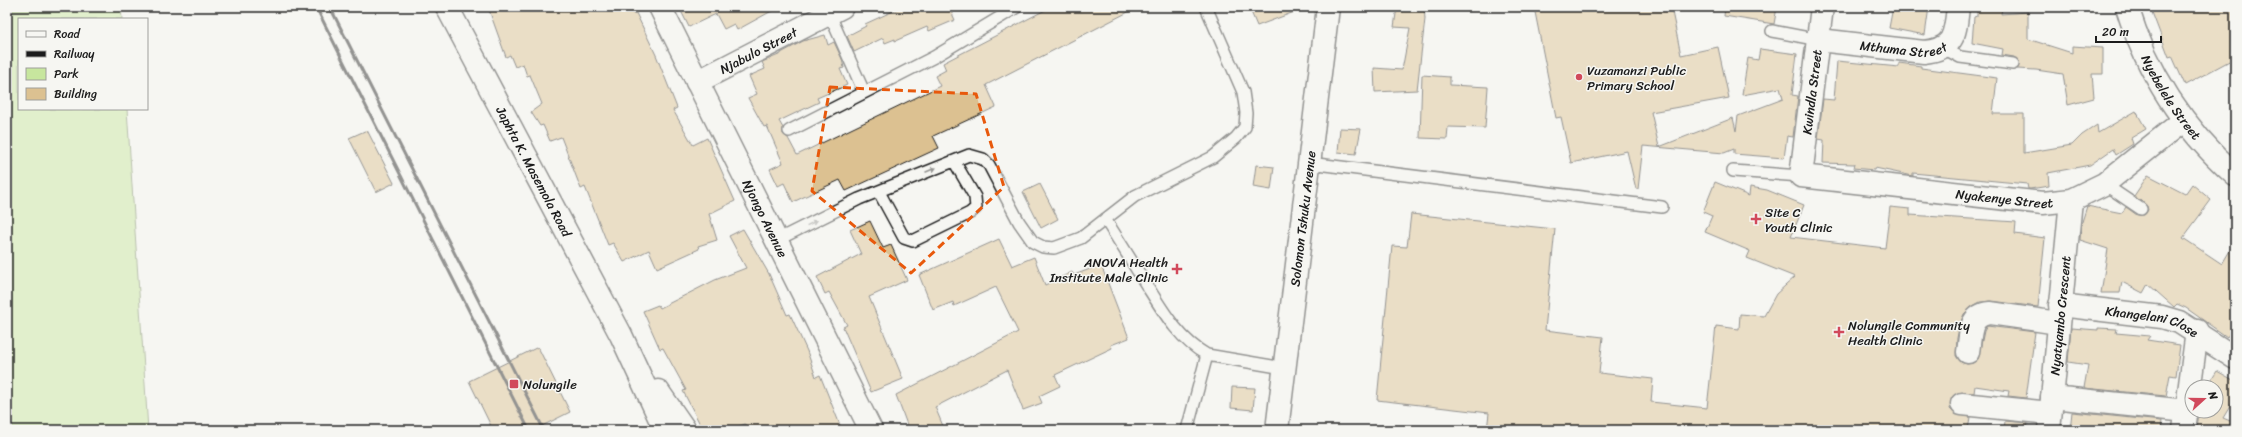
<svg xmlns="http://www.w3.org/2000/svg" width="2242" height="437" font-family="Sriracha,sans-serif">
<rect width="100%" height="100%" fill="#f6f6f2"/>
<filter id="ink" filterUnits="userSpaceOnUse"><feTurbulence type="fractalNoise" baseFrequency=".025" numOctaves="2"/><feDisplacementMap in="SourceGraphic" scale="8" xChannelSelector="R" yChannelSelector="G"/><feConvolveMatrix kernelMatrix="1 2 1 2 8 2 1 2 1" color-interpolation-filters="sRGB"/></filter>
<g filter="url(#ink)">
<path fill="#c7e69e" stroke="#72815d" d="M7 7H121L122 19H19V109H127L148 430H7Z"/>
<path fill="#dcc191" stroke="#1c1c1c" d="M488 7H630L633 14 636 13 656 55 677 108 673 110 693 145 707 138 735 201 709 214 717 240 698 246 699 249 657 268 649 250 624 262 613 243 608 245 585 187 581 189 561 137 550 141 543 125 540 126 531 112 542 104 530 75 527 76 523 64 515 67 510 55 506 57Z
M679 7H779L737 30 734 24 724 29 716 14 689 27Z
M902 7H949L955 20 929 31 927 27 895 41V39L885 43 883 38 854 52 847 36 866 26 865 24Z
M1051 7H1138L986 85 996 107 933 136 939 148 846 191 840 180 793 202 784 183 778 186 770 169 783 163 767 126 764 127 748 98 757 94 749 76 765 69 762 62 781 54V53L803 41 825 35 828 45 834 42 842 59 844 68 840 69 847 85 817 98 819 102 779 121 783 128V134L788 138 797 155 940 86 935 76 946 70 943 63Z
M1249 7H1304L1305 8 1257 26Z
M1397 7H1424L1425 19 1417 90 1375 92 1374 68 1402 70 1410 28 1394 27Z
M1534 7H1671L1681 55 1718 47 1729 98 1651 112 1659 147 1733 118 1736 131 1738 116 1783 99 1780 88 1742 95 1748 58 1758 60 1760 49 1797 54 1792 95 1798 96 1793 137 1787 136 1784 158 1734 154V149L1724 153 1643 146 1638 189H1636L1627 151 1571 163 1561 117 1556 118Z
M1725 7H1777L1774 24 1724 16Z
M1893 7H1929L1925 35 1889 28Z
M2150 7H2235V58L2185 85 2172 56 2169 57Z
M1977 9H2002L2001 14 2028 12V39L2072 53V46L2103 48V74H2092L2094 98 2068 105 2063 74 2036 70 2017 69 2019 61 2014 57 2002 55 2003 49 1972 43 1974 17 1977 16Z
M1837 61 1899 67V63L1921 66V68L1997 78 1993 114H2024V153L2072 145 2082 135 2097 125 2098 133 2136 111 2146 129 2131 138 2133 144 2116 155 2113 149 2090 165 2048 173 2049 186 2030 189H2028L2027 184 1913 173V176L1875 168 1874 170 1853 168 1854 164 1823 163 1824 140 1818 139 1823 99 1834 100Z
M1422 75 1450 77V85L1488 87 1485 128 1448 127 1447 139 1420 138Z
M1340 128 1361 129 1356 154 1338 152Z
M367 130 394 183 376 192 349 138Z
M1256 165 1274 167 1271 190 1253 187Z
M2148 175 2185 194 2192 184 2211 200 2183 238 2222 264 2235 242V326L2227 337 2186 308 2177 304 2174 307 2148 284 2143 293 2122 282 2120 293H2101L2108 249 2080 240 2081 225 2087 206 2122 213 2126 207 2137 215H2144L2148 210 2147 206 2134 196Z
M1715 182 1749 196 1750 187 1767 190 1804 205 1791 237 1885 248 1890 207 1910 209V215L2016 222 2015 234 2045 238 2038 307 1992 301 1980 302 1971 307 1964 314 1960 324 1957 338 1956 356 1961 362 1967 364 1973 363 1978 359 1984 331 1987 326 2035 332 2026 398 2008 396 2009 391 1975 386 1974 393H1957L1952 397 1950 409 1955 414 1970 417 1968 430H1487L1489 413 1377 400 1392 246 1407 247 1411 214 1555 229 1545 330 1603 337 1599 373 1653 379 1651 402 1707 408 1716 326 1739 329 1740 314 1764 316 1776 294 1795 277 1747 258 1750 251 1705 232 1712 216 1703 212Z
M1040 184 1058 219 1041 228 1023 192Z
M870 221 883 248 891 245 907 280 869 297 903 379 871 392 843 327 847 325 829 292 825 294 817 277 861 254 850 230Z
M743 229 769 274 787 315 790 314 807 351 816 377 820 375 842 430H747L745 424 729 430H703L683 391 686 390 663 348 660 349 643 311 658 305 660 308 715 280 746 268 729 236Z
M999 239 1012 266 1034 257 1045 285 1072 272 1074 275 1101 265 1129 338 1111 345 1112 348 1055 375 1060 386 1039 396 1042 403 1023 410 1007 370 935 407 943 426 932 430H909L896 395 1018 332 996 287 954 306 953 302 933 310 919 275Z
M2071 328 2098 330V328L2117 329 2116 333 2150 336 2147 340 2180 345 2176 376 2170 375 2166 396 2084 388 2088 365 2068 362Z
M538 347 570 412 534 430H493L469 381Z
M2217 371 2235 381V398L2223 418 2235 423V430H2197L2199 411H2216V387H2207Z
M1232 387 1255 388 1253 410 1231 408Z
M2072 412 2162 421 2161 430H2070Z
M2005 421 2028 423 2027 430H2004Z"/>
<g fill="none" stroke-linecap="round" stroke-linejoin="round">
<g stroke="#1c1c1c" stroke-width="14">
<path id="lane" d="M829 13 864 92
M1772 31 1819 40
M1943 48 1960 57 2013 64
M789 131 934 57 1017 7
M1309 163 1662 207
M1733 171 1801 176
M2104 184 2141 209
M879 192 904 238 913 241 970 213 976 208 975 197 954 161
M1105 219C1118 239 1131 260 1144 281 1162 309 1177 338 1207 355L1284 368
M777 240 859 199 969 155 983 159 989 165 1019 222 1033 242 1043 247 1054 248 1081 238 1135 196 1213 157 1236 138 1245 127 1246 113 1243 92 1206 7
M1187 430 1207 355"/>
</g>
<g stroke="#1c1c1c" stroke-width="25">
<g id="street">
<path id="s1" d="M1822 7 1801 176 2043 203 2071 200 2104 184 2183 121"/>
<path id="s2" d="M2127 7C2147 73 2184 129 2235 175"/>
<path id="s3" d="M1819 40 1924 52C1955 49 1955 34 1958 7"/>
<path id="s4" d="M697 82 842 7"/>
<path id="s5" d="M2060 305 2162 317 2179 322 2235 358"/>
<path d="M1968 352C1971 335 1968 315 1990 313L2058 323"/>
<path d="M2052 397 2187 411"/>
<path d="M1962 404 2050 413"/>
<path id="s6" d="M2049 430 2071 200"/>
<path d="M2184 430 2197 331"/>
</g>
</g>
<g stroke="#1c1c1c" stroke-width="25">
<g id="secondary">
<path id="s7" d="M447 7 621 335 665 430"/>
<path id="s8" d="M660 7 871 430"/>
<path d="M658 391 685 430"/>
<path id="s9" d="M1277 430 1328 7"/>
</g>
</g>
<use href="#lane" stroke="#f6f6f2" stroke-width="11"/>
<use href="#street" stroke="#f6f6f2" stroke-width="22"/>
<use href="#secondary" stroke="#f6f6f2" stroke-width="22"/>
<path stroke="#1c1c1c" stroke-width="3" d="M316 7 529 430
M330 7 544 430"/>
</g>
<defs><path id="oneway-solid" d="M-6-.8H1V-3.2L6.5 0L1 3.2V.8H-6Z"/></defs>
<g fill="#949492">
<use href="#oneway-solid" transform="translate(931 170) rotate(-23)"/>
<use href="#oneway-solid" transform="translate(812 223) rotate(-26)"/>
</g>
</g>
<path d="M0 0H2242V437H0ZM830 87 976 94 1004 187 911 273 812 191Z" fill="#f6f6f2" fill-opacity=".55" fill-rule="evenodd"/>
<path fill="none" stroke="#e8590c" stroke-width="3" stroke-dasharray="8 5" stroke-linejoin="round" d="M830 87 976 94 1004 187 911 273 812 191Z"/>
<g fill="#d1495b" stroke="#f6f6f2" stroke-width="1.5">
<circle cx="1579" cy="77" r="4"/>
<path d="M1754 213h4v4h4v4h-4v4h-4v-4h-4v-4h4z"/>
<path d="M1175 263h4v4h4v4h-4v4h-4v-4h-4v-4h4z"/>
<path d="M1837 326h4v4h4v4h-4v4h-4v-4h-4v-4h4z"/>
<rect x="509" y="379" width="10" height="10" rx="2"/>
</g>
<g text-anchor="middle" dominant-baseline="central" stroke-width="3" stroke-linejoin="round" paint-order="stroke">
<g font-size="13" fill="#1c1c1c" stroke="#f6f6f2">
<text stroke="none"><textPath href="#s3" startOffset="85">Mthuma Street</textPath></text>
<text stroke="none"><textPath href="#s4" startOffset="69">Njabulo Street</textPath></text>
<text transform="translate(1812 92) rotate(-83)">Kwindla Street</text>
<text stroke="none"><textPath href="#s2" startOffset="101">Nyebelele Street</textPath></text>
<text stroke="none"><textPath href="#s7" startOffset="186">Japhta K. Masemola Road</textPath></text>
<text stroke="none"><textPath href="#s1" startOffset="375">Nyakenye Street</textPath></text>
<text stroke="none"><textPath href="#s8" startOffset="236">Njongo Avenue</textPath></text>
<text stroke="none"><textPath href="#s9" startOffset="213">Solomon Tshuku Avenue</textPath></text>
<text stroke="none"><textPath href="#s6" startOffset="115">Nyatyambo Crescent</textPath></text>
<text stroke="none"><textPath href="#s5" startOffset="94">Khangelani Close</textPath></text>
</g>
<g font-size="13" fill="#1c1c1c" stroke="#f6f6f2" text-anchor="start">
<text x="1587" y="70">Vuzamanzi Public<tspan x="1587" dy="15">Primary School</tspan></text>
<text x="1765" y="212">Site C<tspan x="1765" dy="15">Youth Clinic</tspan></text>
<text x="1168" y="262" text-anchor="end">ANOVA Health<tspan x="1168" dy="15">Institute Male Clinic</tspan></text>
<text x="1848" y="325">Nolungile Community<tspan x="1848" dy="15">Health Clinic</tspan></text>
<text x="523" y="384">Nolungile</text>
</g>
</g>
<rect width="2242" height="437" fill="none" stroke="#f6f6f2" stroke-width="24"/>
<rect x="12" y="12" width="2218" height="413" fill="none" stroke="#1c1c1c" stroke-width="1.5" filter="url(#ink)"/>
<rect x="18" y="18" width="130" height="92" fill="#f6f6f2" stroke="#9f9f9c"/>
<rect x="26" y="31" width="20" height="6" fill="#f6f6f2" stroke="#9f9f9c"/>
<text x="54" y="38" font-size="12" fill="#1c1c1c">Road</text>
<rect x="26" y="51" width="20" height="6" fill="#1c1c1c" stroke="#9f9f9c"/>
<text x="54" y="58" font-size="12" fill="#1c1c1c">Railway</text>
<rect x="26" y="68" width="20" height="12" fill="#c7e69e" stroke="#9f9f9c"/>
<text x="54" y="78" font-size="12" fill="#1c1c1c">Park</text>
<rect x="26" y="88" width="20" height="12" fill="#dcc191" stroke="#9f9f9c"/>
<text x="54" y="98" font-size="12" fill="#1c1c1c">Building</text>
<g transform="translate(2204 399) rotate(69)"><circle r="19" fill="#f6f6f2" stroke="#9f9f9c"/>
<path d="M0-3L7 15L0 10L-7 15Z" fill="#d1495b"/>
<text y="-6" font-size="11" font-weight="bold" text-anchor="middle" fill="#1c1c1c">N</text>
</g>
<path d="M2096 36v6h65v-6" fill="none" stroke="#1c1c1c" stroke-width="2"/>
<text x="2102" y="36" font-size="12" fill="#1c1c1c" stroke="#f6f6f2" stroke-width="3" paint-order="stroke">20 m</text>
</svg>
